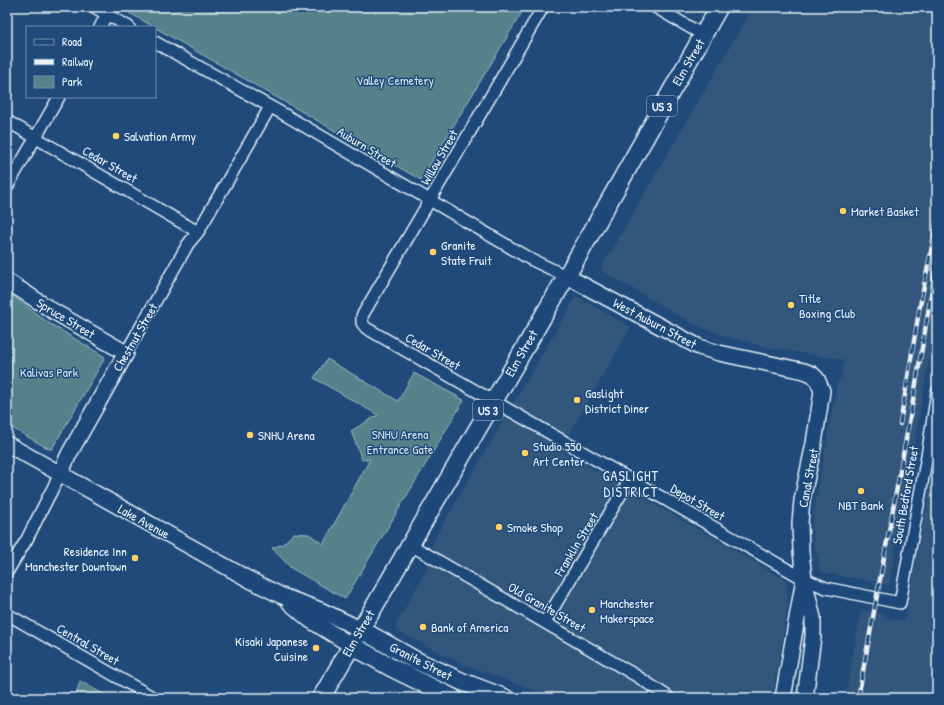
<svg xmlns="http://www.w3.org/2000/svg" width="944" height="705" font-family="'Patrick Hand',sans-serif">
<rect width="100%" height="100%" fill="#1f4a7a"/>
<filter id="ink" filterUnits="userSpaceOnUse"><feTurbulence type="fractalNoise" baseFrequency=".025" numOctaves="2"/><feDisplacementMap in="SourceGraphic" scale="8" xChannelSelector="R" yChannelSelector="G"/><feConvolveMatrix kernelMatrix="1 2 1 2 8 2 1 2 1" color-interpolation-filters="sRGB"/></filter>
<g filter="url(#ink)">
<path fill="#32567c" d="M753 7H937V316L889 585 825 573 820 570 813 537 812 525 814 510 836 389 838 381 841 377 844 360 771 348 730 338 695 325 600 270Z
M576 296 631 327 560 450 752 560 787 581 788 605 783 638 772 698H561L527 688 458 662 397 631 395 626 429 565 434 539Z
M937 447V698H845L861 610 883 614 887 618 905 620Z"/>
<path fill="#55828a" stroke="#9ebac1" d="M128 7H525L421 180 126 11Z
M7 292 49 323 105 357 102 363 52 449H49L7 425Z
M327 359 398 401 414 373 464 400 345 599 291 568 272 548 283 544 294 533 309 534 323 544 370 459 362 460 351 431 378 415 314 378Z
M80 681 110 698H75Z"/>
<g fill="none" stroke-linecap="round" stroke-linejoin="round">
<g stroke="#e8f1f8" stroke-width="14">
<path id="street" d="M94 7 129 27
M543 7 362 316V323L366 328 804 579 826 588 900 603 927 456 937 392
M655 7 703 35
M100 27 111 7
M155 42 287 116 530 259 566 276
M7 121 198 232
M7 187 59 97
M126 353 188 244 198 232 270 107
M409 544 635 675 667 696V698
M7 572 27 539 60 474
M7 614 154 698
M545 622 630 479"/>
</g>
<g stroke="#e8f1f8" stroke-width="18">
<path id="secondary" d="M566 276 699 347 719 353 804 371 812 374 817 379 822 391 814 443 802 500 800 523 801 551 804 579 813 618V637L805 698
M7 281 53 311 126 353 69 454 60 474
M7 444 250 580 282 596 320 610 360 629
M290 603 310 620 351 645
M783 698 803 584"/>
</g>
<g stroke="#e8f1f8" stroke-width="20">
<path id="primary" d="M360 629 415 660 463 682 505 698
M351 645 392 668 453 698
M321 698 573 265 719 7"/>
</g>
<use href="#street" stroke="#1f4a7a" stroke-width="11"/>
<use href="#secondary" stroke="#1f4a7a" stroke-width="15"/>
<use href="#primary" stroke="#1f4a7a" stroke-width="17"/>
<g stroke="#e8f1f8" stroke-width="4.5">
<path id="rail" d="M900 424 919 311 937 221
M858 698 913 401 937 260"/>
</g>
<use href="#rail" stroke="#1f4a7a" stroke-width="3" stroke-dasharray="9" stroke-linecap="butt"/>
</g>
</g>
<g fill="#ffd166" stroke="#1f4a7a" stroke-width="1.5">
<circle cx="116" cy="136" r="4"/>
<circle cx="843" cy="211" r="4"/>
<circle cx="433" cy="252" r="4"/>
<circle cx="791" cy="305" r="4"/>
<circle cx="577" cy="400" r="4"/>
<circle cx="250" cy="435" r="4"/>
<circle cx="525" cy="453" r="4"/>
<circle cx="861" cy="491" r="4"/>
<circle cx="499" cy="527" r="4"/>
<circle cx="135" cy="558" r="4"/>
<circle cx="592" cy="610" r="4"/>
<circle cx="423" cy="627" r="4"/>
<circle cx="316" cy="648" r="4"/>
</g>
<g text-anchor="middle" dominant-baseline="central" stroke-width="3" stroke-linejoin="round" paint-order="stroke">
<g fill="#1f4a7a" stroke="#acbfd2" stroke-width="1">
<rect x="647" y="96" width="30" height="20" rx="3"/>
<rect x="473" y="400" width="30" height="20" rx="3"/>
</g>
<g font-size="12" font-weight="bold" fill="#e8f1f8">
<text x="662" y="106">US 3</text>
<text x="488" y="410">US 3</text>
</g>
<g font-size="13" fill="#e8f1f8" stroke="#1f4a7a">
<text transform="translate(688 62) rotate(-60)">Elm Street</text>
<text transform="translate(367 147) rotate(31)">Auburn Street</text>
<text transform="translate(439 157) rotate(-60)">Willow Street</text>
<text transform="translate(110 164) rotate(30)">Cedar Street</text>
<text transform="translate(66 318) rotate(31)">Spruce Street</text>
<text transform="translate(655 323) rotate(28)">West Auburn Street</text>
<text transform="translate(135 337) rotate(-60)">Chestnut Street</text>
<text transform="translate(433 351) rotate(30)">Cedar Street</text>
<text transform="translate(521 353) rotate(-60)">Elm Street</text>
<text transform="translate(808 478) rotate(-79)">Canal Street</text>
<text transform="translate(905 495) rotate(-80)">South Bedford Street</text>
<text transform="translate(698 502) rotate(30)">Depot Street</text>
<text transform="translate(144 521) rotate(29)">Lake Avenue</text>
<text transform="translate(576 544) rotate(-59)">Franklin Street</text>
<text transform="translate(547 607) rotate(30)">Old Granite Street</text>
<text transform="translate(358 633) rotate(-60)">Elm Street</text>
<text transform="translate(88 644) rotate(30)">Central Street</text>
<text transform="translate(421 661) rotate(27)">Granite Street</text>
</g>
<g font-size="13" fill="#d2e0e8" stroke="#1f4a7a">
<text x="395" y="80">Valley Cemetery</text>
<text x="49" y="372">Kalivas Park</text>
<text x="400" y="434">SNHU Arena<tspan x="400" dy="15">Entrance Gate</tspan></text>
</g>
<g font-size="13" fill="#e8f1f8" stroke="#1f4a7a" text-anchor="start">
<text x="124" y="136">Salvation Army</text>
<text x="851" y="211">Market Basket</text>
<text x="441" y="245">Granite<tspan x="441" dy="15">State Fruit</tspan></text>
<text x="799" y="298">Title<tspan x="799" dy="15">Boxing Club</tspan></text>
<text x="585" y="393">Gaslight<tspan x="585" dy="15">District Diner</tspan></text>
<text x="258" y="435">SNHU Arena</text>
<text x="533" y="446">Studio 550<tspan x="533" dy="15">Art Center</tspan></text>
<text x="861" y="505" text-anchor="middle">NBT Bank</text>
<text x="507" y="527">Smoke Shop</text>
<text x="127" y="551" text-anchor="end">Residence Inn<tspan x="127" dy="15">Manchester Downtown</tspan></text>
<text x="600" y="603">Manchester<tspan x="600" dy="15">Makerspace</tspan></text>
<text x="431" y="627">Bank of America</text>
<text x="308" y="641" text-anchor="end">Kisaki Japanese<tspan x="308" dy="15">Cuisine</tspan></text>
</g>
<g font-size="14" letter-spacing="1" fill="#e8f1f8" stroke="#1f4a7a">
<text x="631" y="475">GASLIGHT<tspan x="631" dy="16">DISTRICT</tspan></text>
</g>
</g>
<rect width="944" height="705" fill="none" stroke="#1f4a7a" stroke-width="24"/>
<rect x="12" y="12" width="920" height="681" fill="none" stroke="#e8f1f8" stroke-width="1.5" filter="url(#ink)"/>
<rect x="26" y="26" width="130" height="72" fill="#1f4a7a" stroke="#6f8dac"/>
<rect x="34" y="39" width="20" height="6" fill="#1f4a7a" stroke="#6f8dac"/>
<text x="62" y="46" font-size="12" fill="#e8f1f8">Road</text>
<rect x="34" y="59" width="20" height="6" fill="#e8f1f8" stroke="#6f8dac"/>
<text x="62" y="66" font-size="12" fill="#e8f1f8">Railway</text>
<rect x="34" y="76" width="20" height="12" fill="#55828a" stroke="#6f8dac"/>
<text x="62" y="86" font-size="12" fill="#e8f1f8">Park</text>
</svg>
